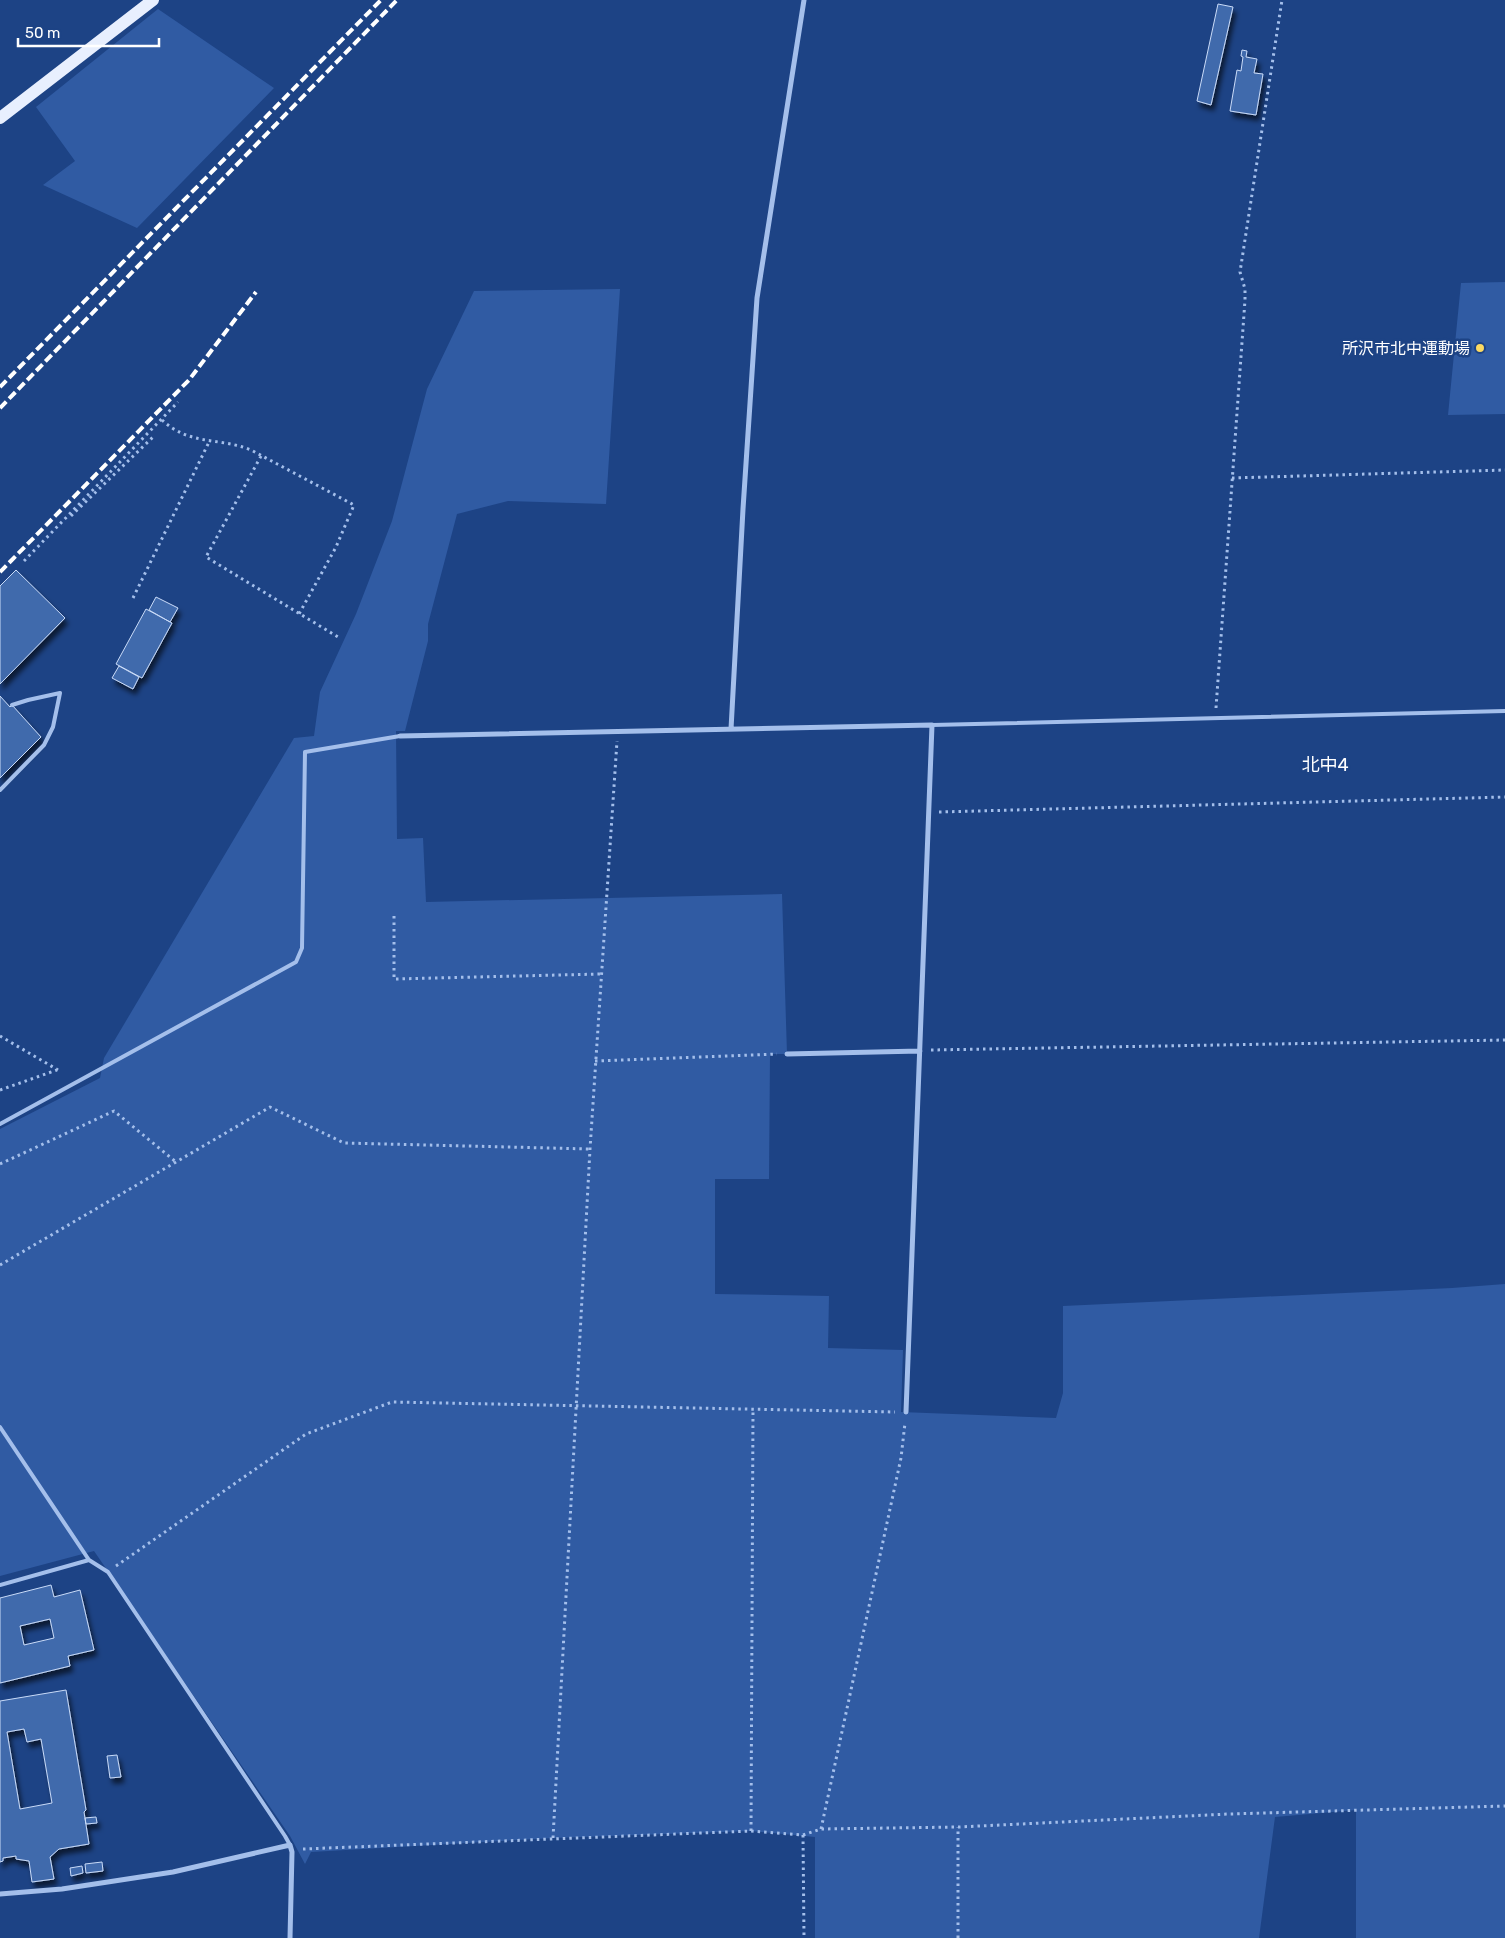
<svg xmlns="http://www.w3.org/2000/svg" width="1505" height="1938" font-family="Rubik,'Noto Sans JP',sans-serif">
<defs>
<filter id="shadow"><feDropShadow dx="3" dy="5.5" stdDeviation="2.5" flood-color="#0009"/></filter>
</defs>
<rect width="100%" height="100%" fill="#1d4385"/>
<path fill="#305ba3" d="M158 9 274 88 137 228 43 185 75 161 36 107Z
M1505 282V414L1448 415 1461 283Z
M620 289 606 504 508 501 457 514 428 624V641L405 731H396L397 839 423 838 426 902 782 894 787 1054H770L769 1179H715V1294L829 1296 828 1348 903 1350 901 1412 1056 1418 1063 1393V1306L1452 1288 1505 1284V1938H1356V1810L1275 1817 1259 1938H815V1837L751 1831 553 1838 311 1852 305 1864 290 1836 94 1551 0 1576V1129L100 1078 104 1058 294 738 314 736 320 692 356 614 392 521 427 389 474 291Z"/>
<path fill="#416aac" stroke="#c9dbf8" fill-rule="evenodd" filter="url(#shadow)" d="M1218 4 1233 7 1211 105 1197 101Z
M1242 50 1247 51 1246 57 1257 59 1254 73 1263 74 1256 115 1230 111 1237 70 1241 71 1243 57 1241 56Z
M16 570 65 618 0 684V586Z
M156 597 178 608 170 622 149 610Z
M146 609 172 623 142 678 116 664Z
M119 666 139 677 133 689 112 678Z
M0 696 10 707 12 705 41 737 0 778Z
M51 1585 54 1597 80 1590 94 1650 68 1656 70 1666 0 1683V1598ZM50 1619 54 1638 24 1645 20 1626Z
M66 1690 86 1810 84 1812 89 1844 59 1849 50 1857 54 1879 32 1882 29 1861 16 1859V1856L3 1858V1861L0 1862V1701ZM24 1729 27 1742 41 1739 52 1803 20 1809 7 1732Z
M117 1755 121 1777 110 1778 107 1756Z
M96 1817 97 1823 86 1824 85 1818Z
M102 1862 103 1871 86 1873 85 1864Z
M82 1866 83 1873 71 1876 70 1868Z"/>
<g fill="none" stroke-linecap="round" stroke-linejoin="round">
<path stroke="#a4bfeb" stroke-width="3" stroke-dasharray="2.5 4" stroke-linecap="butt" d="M162 420C190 446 219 437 251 450L354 505 336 547 299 614
M261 456 206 557 338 637
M1232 478 1505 470
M71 516 153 437
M24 561 178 402
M133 598 210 440
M1216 708 1245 300V289L1240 272 1282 0
M939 812 1505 797
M394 916V979L600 974
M0 1036 58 1070
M931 1050 1505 1040
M595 1061 777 1054
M0 1090 57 1070
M0 1164 114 1111 176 1162
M0 1265 270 1107 344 1143 590 1149
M116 1566 306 1434 392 1402 895 1412
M821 1829 901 1458 905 1423
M751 1831 753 1409
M803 1835 804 1938
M553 1838 590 1149 617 741
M303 1849 751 1831 803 1835 821 1829 958 1827 1229 1814 1505 1806
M958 1938V1827"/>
<path stroke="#a4bfeb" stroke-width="4" d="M932 725 1505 711
M0 790 44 745 53 727 60 693 28 700 12 705
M0 1124 296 962 302 948 305 752 400 736
M0 1427 89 1560 108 1572 285 1836 290 1845
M0 1585 89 1560"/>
<path stroke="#a4bfeb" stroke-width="5" d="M731 729 743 509 757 298 804 0
M400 736 932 725 906 1412
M787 1054 920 1051
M0 1894 62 1889 173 1872 290 1845 292 1852 290 1938"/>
<path stroke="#e8effe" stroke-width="12" d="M0 118 153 0"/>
<path stroke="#fff" stroke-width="4" stroke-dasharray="9 4" stroke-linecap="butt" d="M0 387 381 0
M0 408 397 0
M0 572 189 380 256 292"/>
</g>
<circle fill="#fbd962" stroke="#1d4385" stroke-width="2" cx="1480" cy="348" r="5"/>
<g text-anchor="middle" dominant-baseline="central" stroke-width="5" stroke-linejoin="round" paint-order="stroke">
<g font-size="16" fill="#fff" stroke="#1d4385" text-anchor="end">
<text x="1470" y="348">所沢市北中運動場</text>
</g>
<g font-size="18" fill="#fff" stroke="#1d4385">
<text x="1325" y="765">北中4</text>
</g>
</g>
<path d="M18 38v8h141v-8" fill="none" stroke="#ffffff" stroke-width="2.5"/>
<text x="25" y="38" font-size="15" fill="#ffffff" stroke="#1d4385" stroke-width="4" paint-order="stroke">50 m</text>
</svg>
